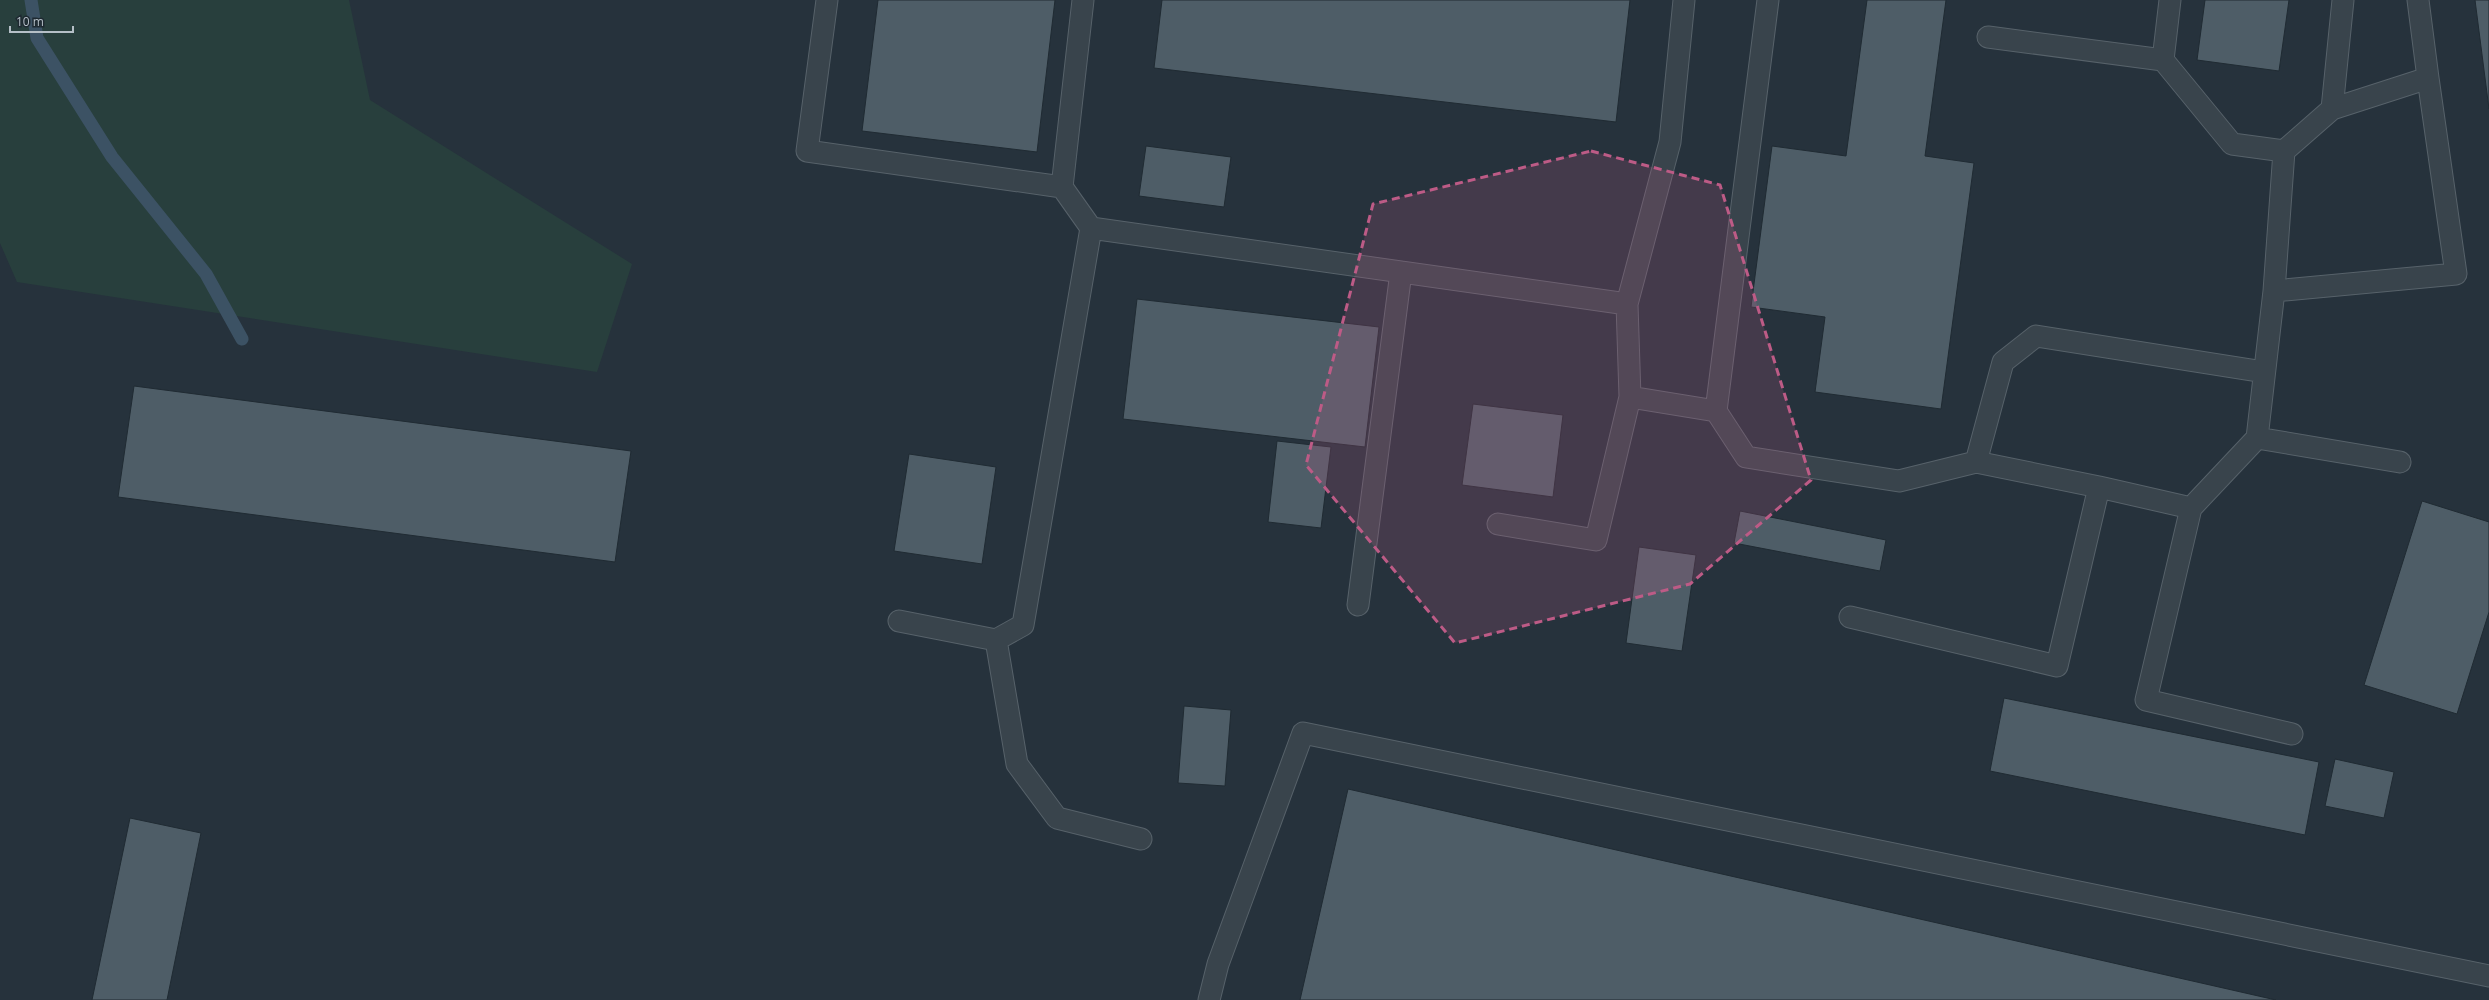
<svg xmlns="http://www.w3.org/2000/svg" width="2489" height="1000" font-family="'Open Sans',sans-serif">
<rect width="100%" height="100%" fill="#26323c"/>
<path fill="#283f3d" d="M0 0H349L370 100 632 264 597 372 17 282 0 243Z"/>
<g fill="none" stroke-linecap="round" stroke-linejoin="round">
<path stroke="#3c5264" stroke-width="13" d="M31 0 37 38 112 157 206 274 242 339"/>
</g>
<path fill="#4e5d67" stroke="#202b33" d="M878 0H1055L1037 152 862 131Z
M1162 0H1630L1616 122 1154 68Z
M1867 0H1946L1925 156 1974 163 1941 409 1815 392 1825 317 1751 307 1772 146 1846 156Z
M2205 0H2289L2279 71 2197 60Z
M2475 0H2489V109Z
M1146 146 1231 157 1224 207 1139 196Z
M1137 299 1379 327 1365 447 1123 419Z
M134 386 631 451 615 562 118 497Z
M1473 404 1563 415 1553 497 1462 485Z
M1277 441 1331 447 1321 528 1268 522Z
M909 454 996 467 982 564 894 551Z
M2422 501 2489 522V612L2457 714 2364 685Z
M1740 511 1886 540 1880 571 1734 543Z
M1639 547 1696 555 1682 651 1626 643Z
M2004 698 2319 762 2305 835 1990 771Z
M1184 706 1231 710 1225 786 1178 783Z
M2335 759 2394 772 2384 818 2325 806Z
M1348 789 2276 1000H1300Z
M130 818 201 833 167 1000H92Z"/>
<g fill="none" stroke-linecap="round" stroke-linejoin="round">
<g stroke="#57626a" stroke-width="23">
<path id="service" d="M827 0 807 151 1062 187
M1083 0 1062 187 1091 228 1627 304
M1988 37 2163 60 2170 0
M2163 60 2232 144 2284 151 2332 109 2428 78 2418 0
M2332 109 2343 0
M2274 291 2284 151
M1630 397 1716 411 1768 0
M1716 411 1746 457 1899 481 1976 462
M2400 462 2257 438 2274 291 2456 274 2428 78
M2099 487 1976 462 2003 362 2036 336 2264 372
M2191 508 2257 438
M1498 524 1596 540 1630 397 1627 304 1670 142 1684 0
M1358 605 1401 272
M1850 617 2057 666 2099 487 2191 508 2146 700 2292 734
M899 621 996 640 1023 625 1091 228
M996 640 1017 764 1057 818 1141 839
M1209 1000 1218 964 1303 733 2489 976"/>
</g>
<use href="#service" stroke="#39444c" stroke-width="21"/>
</g>
<path fill="#bd5b86" fill-opacity="0.2" stroke="#bd5b86" stroke-width="3" stroke-dasharray="8 5" stroke-linejoin="round" d="M1591 151 1720 185 1811 480 1690 584 1455 643 1306 465 1373 204Z"/>
<path d="M10 26v6h63v-6" fill="none" stroke="#b5bfc7" stroke-width="2"/>
<text x="16" y="26" font-size="12" fill="#b5bfc7" stroke="#1e2931" stroke-width="3" paint-order="stroke">10 m</text>
</svg>
